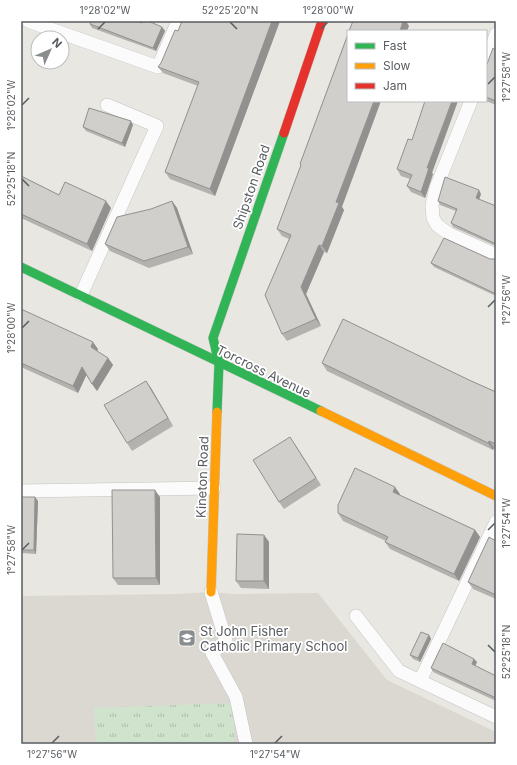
<svg xmlns="http://www.w3.org/2000/svg" width="517" height="765" font-family="Inter,sans-serif">
<defs>
<pattern id="park-tufts" width="24" height="20" patternUnits="userSpaceOnUse"><rect width="24" height="20" fill="#d0e4cd"/><path d="M3 7l-1-3M5 7V3M7 7l1-3M15 17l-1-3M17 17v-4M19 17l1-3" fill="none" stroke="#acbcaa"/></pattern>
</defs>
<rect width="100%" height="100%" fill="#e8e7e2"/>
<path fill="#dad8d1" d="M211 592 236 594 318 593 387 680 496 732V744H21V596L177 594Z"/>
<path fill="url(#park-tufts)" d="M233 703 234 744H96L94 708Z"/>
<g fill="none" stroke-linecap="round" stroke-linejoin="round">
<g stroke="#c4c4c3" stroke-width="14">
<path id="lane" d="M28 21 158 67 178 21
M486 64 496 34
M471 101 436 188 432 205 433 218 437 225 449 234 496 255
M81 295 157 126 107 105
M21 491 214 488
M211 592 226 641 212 653 236 697 246 744
M356 616 399 671 496 717
M420 681 496 522"/>
</g>
<g stroke="#c5c6c5" stroke-width="10">
<path id="fast" d="M21 267 321 411
M217 412 219 363 213 338 284 133"/>
</g>
<g stroke="#c5c6c5" stroke-width="10">
<path id="slow" d="M321 411 496 496
M211 592 217 412"/>
</g>
<g stroke="#c5c6c5" stroke-width="10">
<path id="jam" d="M284 133 322 21"/>
</g>
<use href="#lane" stroke="#fcfbfb" stroke-width="13"/>
<use href="#fast" stroke="#30b455" stroke-width="9"/>
<use href="#slow" stroke="#ff9f0a" stroke-width="9"/>
<use href="#jam" stroke="#e5322d" stroke-width="9"/>
</g>
<path fill="#b3b2af" d="M88 21H137L142 23 162 27 165 31 156 51 92 28 90 24V22Z
M182 21H280L215 196 170 179 165 172 198 86 163 73 158 67 161 63 178 31Z
M348 34 342 207 344 210 327 253 324 252 306 294 321 326 287 341 282 334 289 239 282 236 277 229 301 166 300 164Z
M496 50V105L486 101V64H487Z
M133 125 125 147 86 131 83 127Z
M412 140 433 174 425 198 411 192 407 186 410 179 401 176 397 169Z
M21 176 59 195 111 208 92 251 21 218Z
M481 194 479 200 496 206V246L453 227 451 223 456 211 440 205 438 201Z
M172 201 177 208 193 254 149 268 110 251 105 244 151 209Z
M496 258V296L434 267 431 263 490 259H495Z
M21 309 98 349 97 351 108 358 113 365 97 391 86 375 78 393 21 367Z
M322 363 469 380 496 392V449L494 448 493 450 327 371Z
M151 388 173 426 132 451 127 443Z
M295 444 321 485 284 509 279 502Z
M400 494 399 495 475 530 480 537 459 581 390 549 385 542 386 541 343 521 338 513Z
M21 497H35L38 501 36 554 21 553Z
M160 497V585H118L113 578Z
M264 535 269 542V589L241 588 236 581Z
M496 541V599L473 589 468 582Z
M429 635 431 639 420 662 413 659 410 655Z
M474 659 477 662 475 666 496 676V701L433 672 431 668Z"/>
<path fill="#92918f" d="M272 21H280L215 196 210 189Z
M403 21H406L409 26 407 31H400Z
M162 27 165 31 156 51 153 48Z
M374 101H381L342 207 344 210 327 253 322 246 336 202Z
M452 101H458L432 173 433 174 425 198 421 192 427 168Z
M131 121 133 125 125 147 122 143Z
M479 190 481 194 478 202 476 198Z
M106 201 111 208 92 251 87 244Z
M172 201 177 208 193 254 188 247Z
M319 245 324 252 306 294 321 326 316 319 301 287Z
M93 342 98 349 96 354 91 347Z
M108 358 113 365 97 391 92 384Z
M82 367 87 374 78 393 73 386Z
M146 381 151 388 173 426 168 418Z
M489 441 494 448 493 450 488 443Z
M395 487 400 494 398 499 393 492Z
M155 490 160 497V585L156 578Z
M35 497 38 501 36 554 34 550Z
M475 530 480 537 459 581 454 574Z
M264 535 269 542V589L264 581Z
M429 635 431 639 420 662 418 658Z
M474 659 477 662 474 668 472 664Z"/>
<path fill="#d0cfcc" stroke="#92918f" d="M91 21H137L142 23 143 21H148L162 27 153 48 90 24Z
M182 21H272L210 189 165 172 199 82 158 67 161 63 175 30 178 31Z
M353 21H403L400 31H349Z
M348 34V101H374L336 202 339 203 322 246 319 245 301 287 316 319 282 334 265 295 291 235 277 229 301 165 300 164Z
M493 48 496 50V101L486 97V64H487Z
M425 101H452L427 168H429L421 192 407 186 412 175 397 169 408 139 412 140Z
M89 108 131 121 122 143 83 127Z
M21 176 59 195 65 182 106 201 87 244 21 214Z
M445 177 479 190 476 198 496 206V244L451 223 457 209 438 201Z
M172 201 188 247 144 261 105 244 117 217 151 209Z
M444 238 490 259H495L496 258V294L431 263Z
M21 309 93 342 91 347 108 358 92 384 82 367 73 386 21 363Z
M343 319 469 380 496 392V444L489 441 488 443 322 363Z
M146 381 168 418 127 443 104 405Z
M290 437 316 478 279 502 253 460Z
M355 468 395 487 393 492 475 530 454 574 385 542 388 537 338 513V505Z
M112 490H155L156 578H113Z
M21 497H35L34 550H21Z
M237 534 264 535V581H236Z
M489 537 496 541V595L468 582Z
M421 632 429 635 418 658 410 655Z
M443 643 474 659 472 664 496 676V698L431 668Z"/>
<path fill="none" stroke="#585c60" stroke-width="1.5" d="M230 22 237 29M98 29 105 22M321 29 328 22M488 84 495 77M22 105 29 98M22 179 29 186M488 307 495 300M22 328 29 321M488 530 495 523M22 550 29 543M488 645 495 652M52 743 59 736M275 743 282 736"/>
<defs>
<g id="school-square" transform="scale(0.9)"><rect x="-9" y="-9" width="18" height="18" rx="4" fill="#8a8d8e" stroke="#fff"/><path d="M0-5L7-2L0 1L-7-2ZM-4 1L0 2.5L4 1V4Q0 6-4 4Z" fill="#fff"/></g>
</defs>
<g fill-rule="evenodd">
<use href="#school-square" x="187" y="638"/>
</g>
<g text-anchor="middle" dominant-baseline="central" stroke-width="3.5" stroke-linejoin="round" paint-order="stroke">
<g font-size="13" fill="#585c60" stroke="#fff">
<text transform="translate(251 187) rotate(-71)">Shipston Road</text>
<text transform="translate(264 371) rotate(26)">Torcross Avenue</text>
<text transform="translate(202 477) rotate(-88)">Kineton Road</text>
</g>
<g font-size="13" fill="#585c60" stroke="#fff" text-anchor="start">
<text x="200" y="631">St John Fisher<tspan x="200" dy="15">Catholic Primary School</tspan></text>
</g>
</g>
<rect width="517" height="765" fill="none" stroke="#ffffff" stroke-width="44"/>
<rect x="347" y="30" width="140" height="72" fill="#ffffff" stroke="#bcbebf"/>
<rect x="355" y="43" width="20" height="6" fill="#30b455" stroke="#bcbebf"/>
<text x="383" y="50" font-size="12" fill="#585c60">Fast</text>
<rect x="355" y="63" width="20" height="6" fill="#ff9f0a" stroke="#bcbebf"/>
<text x="383" y="70" font-size="12" fill="#585c60">Slow</text>
<rect x="355" y="83" width="20" height="6" fill="#e5322d" stroke="#bcbebf"/>
<text x="383" y="90" font-size="12" fill="#585c60">Jam</text>
<g transform="translate(50 50) rotate(45)"><circle r="19" fill="#ffffff" stroke="#bcbebf"/>
<path d="M0-3L7 15L0 10L-7 15Z" fill="#8a8d8e"/>
<text y="-6" font-size="11" font-weight="bold" text-anchor="middle" fill="#585c60">N</text>
</g>
<rect x="22" y="22" width="473" height="721" fill="none" stroke="#585c60" stroke-width="1.5"/>
<g font-size="10" text-anchor="middle" fill="#585c60">
<text x="105" y="14">1°28'02"W</text>
<text x="230" y="14">52°25'20"N</text>
<text x="328" y="14">1°28'00"W</text>
<text transform="translate(506 77) rotate(-90)" y="4">1°27'58"W</text>
<text transform="translate(11 105) rotate(-90)" y="4">1°28'02"W</text>
<text transform="translate(11 179) rotate(-90)" y="4">52°25'18"N</text>
<text transform="translate(506 300) rotate(-90)" y="4">1°27'56"W</text>
<text transform="translate(11 328) rotate(-90)" y="4">1°28'00"W</text>
<text transform="translate(506 523) rotate(-90)" y="4">1°27'54"W</text>
<text transform="translate(11 550) rotate(-90)" y="4">1°27'58"W</text>
<text transform="translate(506 652) rotate(-90)" y="4">52°25'18"N</text>
<text x="52" y="758">1°27'56"W</text>
<text x="275" y="758">1°27'54"W</text>
</g>
</svg>
